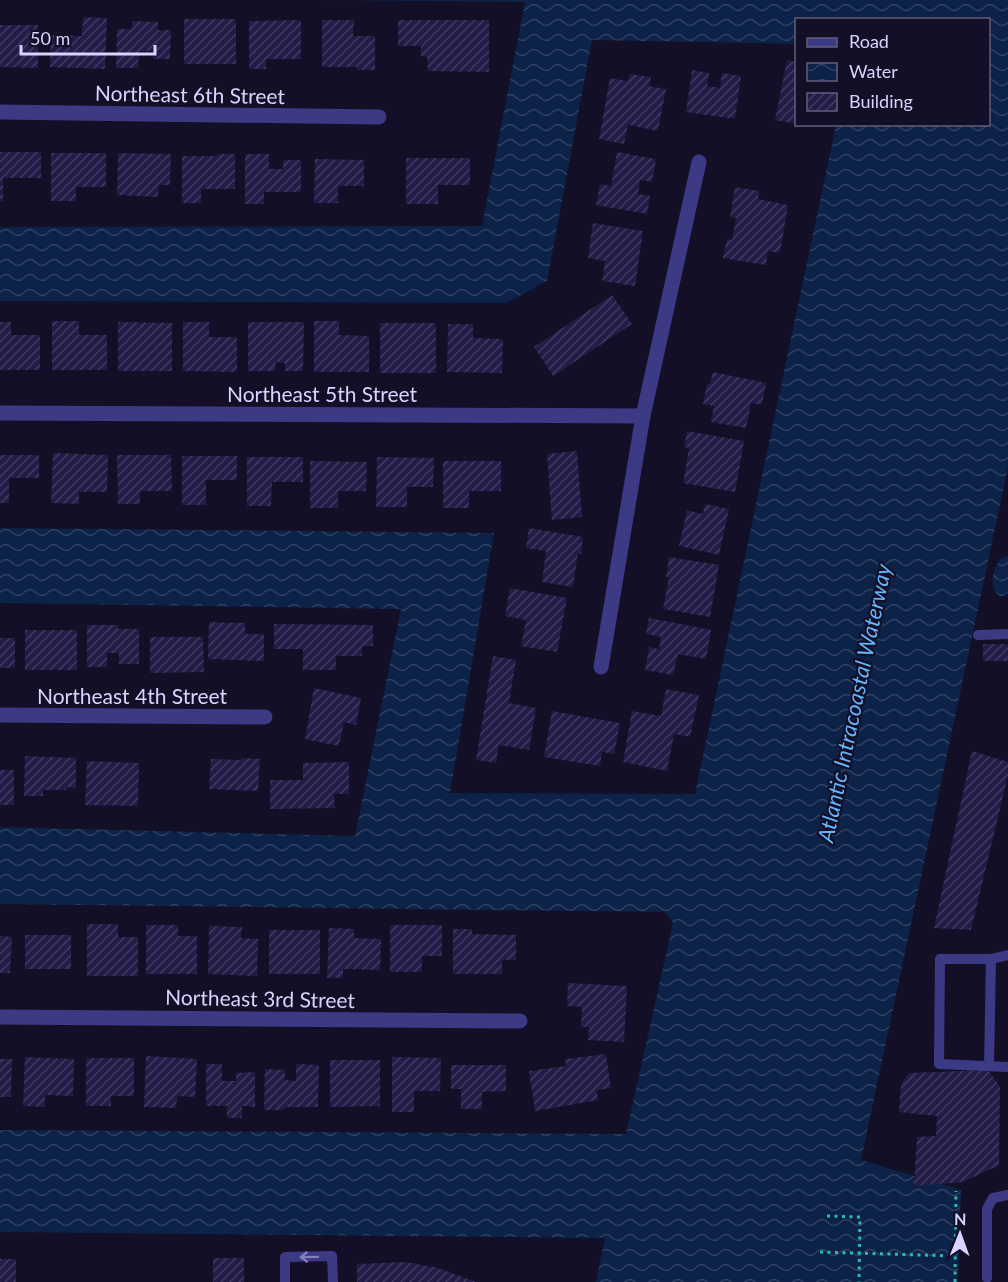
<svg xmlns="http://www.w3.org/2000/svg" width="1008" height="1282" font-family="Lato,sans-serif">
<defs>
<pattern id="water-waves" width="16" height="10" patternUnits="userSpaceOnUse" patternTransform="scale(1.5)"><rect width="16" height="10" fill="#0c2248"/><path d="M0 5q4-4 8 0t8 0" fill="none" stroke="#2f4163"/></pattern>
<pattern id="building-hatch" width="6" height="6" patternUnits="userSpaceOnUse" patternTransform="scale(1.5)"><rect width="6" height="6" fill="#241b47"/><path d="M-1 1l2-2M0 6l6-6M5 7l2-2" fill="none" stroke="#433b63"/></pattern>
</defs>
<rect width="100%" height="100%" fill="#130f26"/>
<path fill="url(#water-waves)" d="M323 0H1008V467L861 1160 961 1190 958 1282H596L605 1238 0 1232V1130L626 1134 673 923 665 912 0 904V827L355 836 401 609 0 603V528L494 533 450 793 695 794 836 125 988 124V20H796V44L592 40 547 281 506 303 0 301V227L482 226 525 2Z
M1008 556V593L1001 597C987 587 993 570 1001 558Z"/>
<path fill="url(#building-hatch)" d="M83 17 107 18 105 69 50 67 51 35 82 36Z
M184 19H236V64H184Z
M301 20V59H266V69H249V21Z
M322 20H354L353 36H375V70H357V67H322Z
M398 20H489V72L428 71 427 57 421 56V46H398Z
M132 21 158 22V30H171L170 59H153V51H139L138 68H116L117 29H132Z
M0 25H38V68L0 67Z
M787 60 796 62V124L775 120Z
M692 70 709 73 707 86 720 88 722 73 741 76 735 119 686 112Z
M629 74 651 77 649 86 666 89 658 131 628 125 624 144 599 139 610 78 628 81Z
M0 152H41V178H3V201H0Z
M617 152 656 159 652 182 640 180 638 194 650 196 647 214 596 205 600 184 611 186Z
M51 153H106V187H76V201H51Z
M118 153 171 154 170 185H159L158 197 117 195Z
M217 154H235V189H201V203H182V156H217Z
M245 154H269V169H283V160H301V192H264V204H245Z
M406 158H470V185H438V204H406Z
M315 159 364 160V186H338V203H314Z
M735 187 759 191 758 199 788 205 780 253 768 251 766 265 723 258 727 239 732 240 736 218 730 217Z
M593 223 643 231 635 286 602 281 605 261 588 258Z
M612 295 632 324 553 376 534 347Z
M52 321H79V335H107V370H52Z
M314 321H339V335L369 336V372H314Z
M0 322H11V335H40V370H0Z
M118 322 172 323V371H118Z
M183 322H209V337H237V372L183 371Z
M248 322H304L303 371H285V363L276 362 275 371H248Z
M380 323H436V373H380Z
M448 324H473V338L503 339 502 373 447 372Z
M713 372 766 383 762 405 751 403 746 428 711 422 714 406 703 404 707 384H710Z
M687 431 744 441 735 492 683 483 689 448 684 447Z
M577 451 582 517 552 520 547 454Z
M53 453 108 455 107 492H79V504L51 503Z
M0 455H39V478H9V503H0Z
M117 455H171L172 491H140V504H118Z
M182 456H237V480H206V505H182Z
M247 457H303V482H272L271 506H247Z
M377 457 434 458 433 487H407V507H376Z
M310 461 367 462 366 491H338V508H310Z
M443 461H501V491H469V508H443Z
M705 504 729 509 719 555 679 546 687 510 703 514Z
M529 528 583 537 581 554 578 553 573 587 542 582 546 551 526 548Z
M669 557 719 565 710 617 663 609 669 577H666Z
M510 588 567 598 557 652 521 646 526 620 505 616Z
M649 618 711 630 706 659 678 654 673 675 645 670 649 647 659 649 661 637 646 634Z
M209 622 245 623V634H264V661L208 659Z
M274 624 373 625V646H362V656H336V670H303V649H274Z
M87 625H118V629H139V664H119V653H107V667H87Z
M25 630H77V670H25Z
M150 637H203L204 672 150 673Z
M0 638H15V668H0Z
M983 644H1008V661H983Z
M493 656 516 660 509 703 536 708 529 750 499 745 496 763 476 760Z
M314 688 361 698 356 725 344 722 339 746 305 739Z
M666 689 699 695 690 737 674 734 667 771 623 762 632 711 661 716Z
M552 711 620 723 614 754 602 752 600 766 544 757Z
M972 751 1008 762V775L971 930 934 928Z
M25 756 76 758V788L66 787V790H43V796H24Z
M241 758 260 759 258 791 209 789 211 759 241 760Z
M87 761 139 763 138 806 85 805Z
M349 762V794H334L335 808 270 809V780H303V763Z
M0 770H14V805H0Z
M87 924H118V937H138V976H87Z
M146 925H178V936H197V974H146Z
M390 925H442V956H422V972H390Z
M209 926 242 927 241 938 258 939 257 976 208 974Z
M329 928 354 929V938L381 939 380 970 343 969V978H327Z
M453 929H472V934L516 935V960H502V974H453Z
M269 930H320V974H269Z
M25 935H71V969H25Z
M0 936 12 937 10 973H0Z
M568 983 627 986 624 1042 588 1040 589 1027H581L582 1007 567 1006Z
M606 1054 611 1088 597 1090 598 1100 535 1111 529 1071 566 1066 565 1059Z
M146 1056 197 1059 195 1097 177 1096 176 1108 144 1107Z
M25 1057 74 1059 73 1096 45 1095V1107L23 1106Z
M392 1057 441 1058 440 1091H414V1112H392Z
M86 1058H134V1096H111V1106H86Z
M0 1059H12L11 1097H0Z
M330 1060H380V1106L330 1107Z
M206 1064H222V1081H236V1073L255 1072V1107L242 1106V1118H227V1106H206Z
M296 1064 319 1065 318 1107H285L284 1110H264L265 1069 285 1070V1080L296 1081Z
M451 1065H506V1091L482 1092V1109H461V1089H451Z
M988 1070 1000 1087 999 1165 963 1182 914 1186 917 1137 936 1136 937 1116 899 1112 901 1084 909 1073Z
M213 1258H244V1282H213Z
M0 1259H16V1282H0Z
M406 1262 438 1268 476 1282H357V1264Z"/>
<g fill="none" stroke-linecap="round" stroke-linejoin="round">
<path stroke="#2fb8b0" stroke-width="3" stroke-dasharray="3 4.5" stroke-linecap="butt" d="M827 1216 860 1217 859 1282
M820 1252 955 1256
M955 1282 956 1191"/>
<path stroke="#3d3a85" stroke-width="10" d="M978 635 1008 634
M991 959 1008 955
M989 1066 991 959H940L939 1064 1008 1067
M987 1278V1209L993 1198 1008 1195
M285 1282V1257L332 1256 333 1282"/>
<path stroke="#3d3a85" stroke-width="15" d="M0 112 379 117
M0 413 643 416
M601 667 643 416 699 162
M0 715 265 717
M0 1017 520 1021"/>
</g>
<defs><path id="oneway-shaft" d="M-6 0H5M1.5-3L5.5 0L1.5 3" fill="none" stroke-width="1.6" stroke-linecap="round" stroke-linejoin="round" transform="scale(1.5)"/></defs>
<use stroke="#837fbc" href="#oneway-shaft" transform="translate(309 1257) rotate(179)"/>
<g text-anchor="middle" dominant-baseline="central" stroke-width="4.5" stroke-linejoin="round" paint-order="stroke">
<g font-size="21" fill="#d9d4ff" stroke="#130f26">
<text transform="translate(190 94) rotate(1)">Northeast 6th Street</text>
<text x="322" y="393">Northeast 5th Street</text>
<text x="132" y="695">Northeast 4th Street</text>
<text transform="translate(260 998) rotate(1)">Northeast 3rd Street</text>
</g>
<g font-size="22" font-style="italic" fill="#62b6ff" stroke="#130f26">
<text transform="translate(854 703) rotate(-78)">Atlantic Intracoastal Waterway</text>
</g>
</g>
<rect x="795" y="18" width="195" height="108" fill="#130f26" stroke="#625e7d" stroke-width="1.5"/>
<rect x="807" y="38" width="30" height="9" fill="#3d3a85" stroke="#625e7d" stroke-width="1.5"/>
<text x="849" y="48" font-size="18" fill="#d9d4ff">Road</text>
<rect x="807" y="63" width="30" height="18" fill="url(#water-waves)" stroke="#625e7d" stroke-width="1.5"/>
<text x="849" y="78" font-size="18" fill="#d9d4ff">Water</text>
<rect x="807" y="93" width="30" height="18" fill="url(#building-hatch)" stroke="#625e7d" stroke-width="1.5"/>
<text x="849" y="108" font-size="18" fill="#d9d4ff">Building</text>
<g transform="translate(960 1234) rotate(1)" stroke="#130f26" stroke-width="4.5" paint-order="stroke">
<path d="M0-4.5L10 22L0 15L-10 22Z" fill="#d9d4ff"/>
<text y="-9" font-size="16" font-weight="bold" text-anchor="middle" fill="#d9d4ff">N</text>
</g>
<path d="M21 45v9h134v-9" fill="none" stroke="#d9d4ff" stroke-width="3"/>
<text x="30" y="45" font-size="18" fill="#d9d4ff" stroke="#130f26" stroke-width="4.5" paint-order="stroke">50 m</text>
</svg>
